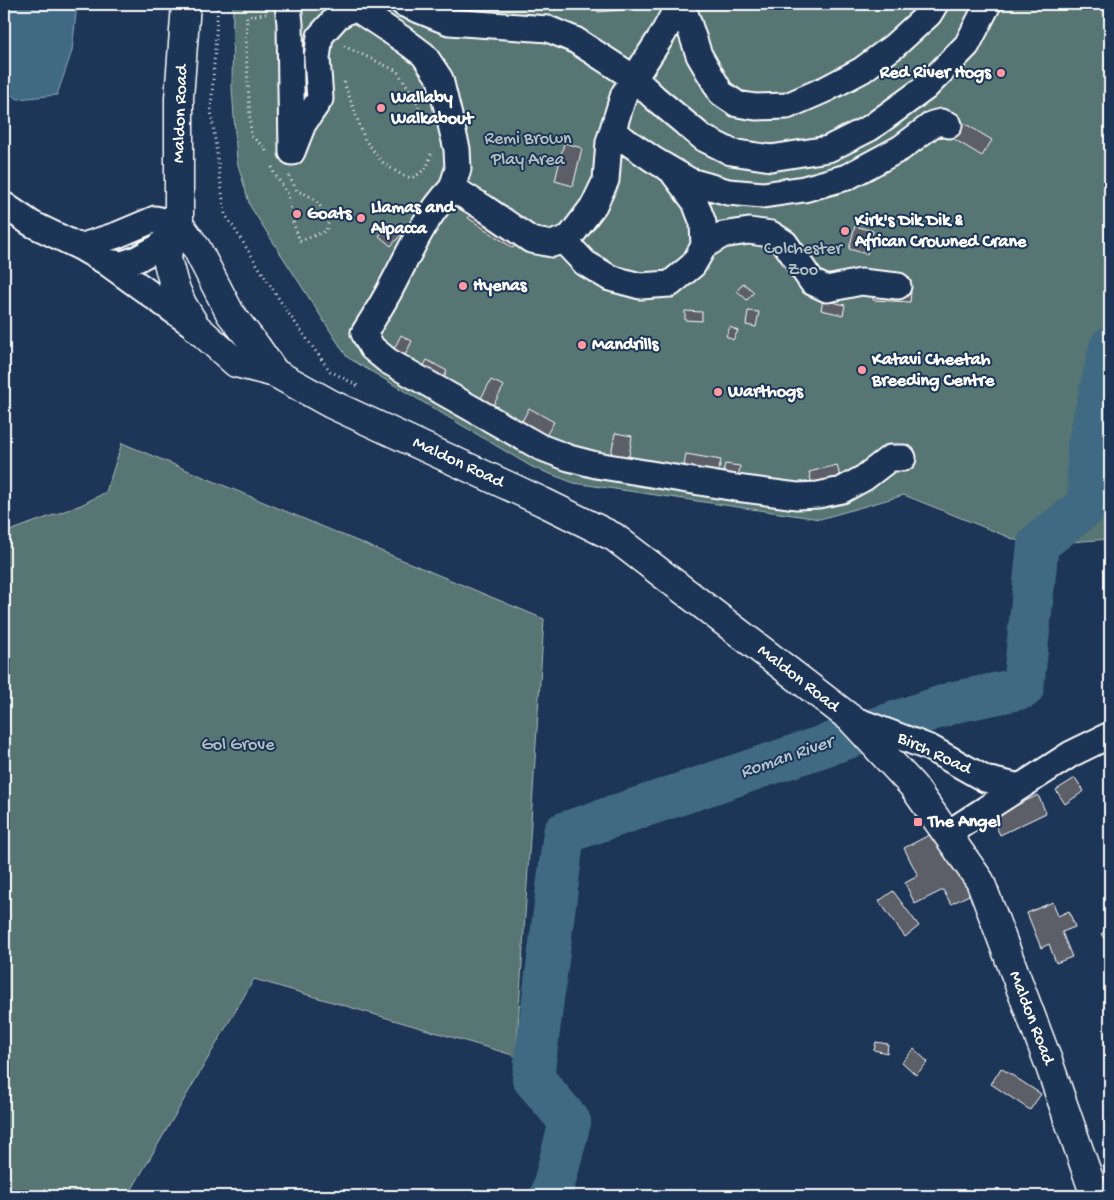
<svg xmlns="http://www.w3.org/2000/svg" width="1114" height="1200" font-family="'Gochi Hand',sans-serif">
<rect width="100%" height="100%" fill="#1d3557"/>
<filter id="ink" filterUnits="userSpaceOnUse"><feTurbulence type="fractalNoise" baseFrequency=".02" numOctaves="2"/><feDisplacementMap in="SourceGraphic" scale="10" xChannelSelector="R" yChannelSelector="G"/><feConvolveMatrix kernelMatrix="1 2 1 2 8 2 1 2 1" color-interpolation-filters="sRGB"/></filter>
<g filter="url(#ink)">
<path fill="#577573" stroke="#abbab9" d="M233 4H1110V539L1028 545 904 495 820 519 574 483 532 467 347 357 250 206 237 161 232 88Z
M122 443 544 619 516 1056 254 979 128 1196H4V533L81 505 106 492Z"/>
<path fill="#3f6b83" stroke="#8ca6b5" d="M4 4H77L72 51 57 95 18 99 4 90Z"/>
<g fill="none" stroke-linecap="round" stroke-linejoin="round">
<path stroke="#3f6b83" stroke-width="42" d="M551 1196 570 1122 533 1078 564 833 955 702 1023 688 1038 544 1089 504 1088 445 1110 347"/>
</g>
<path fill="#5d5e67" stroke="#fff" d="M597 4H631L632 9 598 12Z
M954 117 992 140 982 156 944 133Z
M564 143 582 148 573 186 555 181Z
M473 211 518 240 513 248 468 218Z
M391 222 403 232 391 246 379 236Z
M855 226 873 231 867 254 849 249Z
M743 283 754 292 747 300 737 291Z
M874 290 911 292 910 302 873 300Z
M823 300 845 305 843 315 821 310Z
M685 311 702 312V321L685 320Z
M748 311 759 312 756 327 746 325Z
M730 327 738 331 733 340 726 336Z
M401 335 412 341 403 359 392 353Z
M427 360 447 371 442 382 421 371Z
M491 380 504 386 491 409 479 402Z
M529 408 554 422 544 439 520 425Z
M615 433 632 436 628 463 610 460Z
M686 454 721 460 717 478 683 472Z
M725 464 740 466 738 480 722 477Z
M837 465 842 485 814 492 809 472Z
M1075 778 1084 791 1065 804 1056 790Z
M1038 795 1046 813 1000 835 992 817Z
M939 830 971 894 951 904 943 890 915 904 905 883 918 876 904 848Z
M893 891 919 926 905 937 879 901Z
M1053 902 1058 916 1069 911 1075 927 1062 932 1072 957 1056 963 1049 944 1041 948 1027 913Z
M1110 927V946L1101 934Z
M876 1042 888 1044 887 1053 874 1050Z
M914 1049 928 1062 916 1075 902 1062Z
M1001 1068 1041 1094 1030 1110 991 1084Z"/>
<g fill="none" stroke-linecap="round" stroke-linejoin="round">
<g stroke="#fff" stroke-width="29">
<path id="minor" d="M288 4 290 24 292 152 303 124 320 99 317 58 320 36 337 17 354 7 404 40 424 55 440 79 457 149 458 169 452 188 486 209 531 240 552 244 570 237 594 205 606 180 609 142 624 94 663 34 679 4
M404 4 449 22 548 29 575 40 634 78 655 98 703 138 731 152 771 158 828 149 870 128 925 88 967 45 988 4
M682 4 699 55 721 93 737 104 756 107 787 106 826 89 862 70 894 46 929 14 935 4
M613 132 654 160 690 181 728 192 763 195 804 189 847 177 901 148 933 124 941 122 949 125
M452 188C425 217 413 245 395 280 386 298 375 316 364 333L372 348 388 361 540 447 569 458 596 465 736 488 797 496 818 495 842 490 864 478 890 458H903
M4 205 32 224 80 247 106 262 122 264 137 259 159 247 179 224 155 219 117 235 80 247
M563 240 585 263 610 278 640 286 670 284 693 265 704 246 703 223 695 202 674 174
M704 246 722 235 749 231 771 234 785 243 812 282 827 289 861 282 898 286
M106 262 196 327
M850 718 930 748 985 779 1020 787
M947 834 1071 754 1110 735"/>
</g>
<g stroke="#fff" stroke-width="31">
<path id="major" d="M186 4 179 98V224L169 241 167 259 174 285 182 304 196 327 236 363 275 373 331 404 543 502 614 537 850 718 913 786 980 881 1048 1061 1095 1196
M179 224 197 249 230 313 256 346 275 373"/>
</g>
<path stroke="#fff" stroke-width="3" stroke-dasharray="1 4" stroke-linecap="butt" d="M218 4 211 110 225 214 286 310 330 371 360 387
M344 46 397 71 414 96 421 112
M344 82 365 140 384 164 402 175 411 178 419 174 427 167 431 154
M266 151 265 148 251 136 246 48 247 16 266 14
M272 167 274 173 288 194 293 222 300 241 326 231 329 221C320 204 315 197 297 191L289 176"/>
<use href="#minor" stroke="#1d3557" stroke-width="25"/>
<use href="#major" stroke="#1d3557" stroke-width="28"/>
<path stroke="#fff" stroke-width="1" d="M314 4 323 5 329 4"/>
</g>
</g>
<g fill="#ff9aa2" stroke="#1d3557" stroke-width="2">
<circle cx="1001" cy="73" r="5"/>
<circle cx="381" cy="108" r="5"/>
<circle cx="297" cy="214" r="5"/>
<circle cx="361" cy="218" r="5"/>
<circle cx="845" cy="231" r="5"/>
<circle cx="463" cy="286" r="5"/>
<circle cx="582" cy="345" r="5"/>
<circle cx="862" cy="370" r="5"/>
<circle cx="718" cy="392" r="5"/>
<rect x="913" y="817" width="10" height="10" rx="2.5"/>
</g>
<g text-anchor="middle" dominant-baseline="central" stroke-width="4" stroke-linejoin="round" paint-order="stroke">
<g font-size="18" font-weight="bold" fill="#fff" stroke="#1d3557" text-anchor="start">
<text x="991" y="73" text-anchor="end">Red River Hogs</text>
<text x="391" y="98">Wallaby<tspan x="391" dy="21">Walkabout</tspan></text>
<text x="371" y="208">Llamas and<tspan x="371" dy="21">Alpacca</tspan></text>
<text x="307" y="214">Goats</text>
<text x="855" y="221">Kirk's Dik Dik &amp;<tspan x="855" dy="21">African Crowned Crane</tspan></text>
<text x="473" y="286">Hyenas</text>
<text x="592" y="345">Mandrills</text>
<text x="872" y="360">Katavi Cheetah<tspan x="872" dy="21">Breeding Centre</tspan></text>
<text x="728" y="392">Warthogs</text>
<text x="928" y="822">The Angel</text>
</g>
<g font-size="18" fill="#fff" stroke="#1d3557">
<text transform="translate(181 114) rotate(-88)">Maldon Road</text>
<text transform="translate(458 463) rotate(25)">Maldon Road</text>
<text transform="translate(798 679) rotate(38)">Maldon Road</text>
<text transform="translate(934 754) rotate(25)">Birch Road</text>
<text transform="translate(1031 1018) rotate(69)">Maldon Road</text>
</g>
<g font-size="18" fill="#b3c1c0" stroke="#1d3557">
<text x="528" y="139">Remi Brown<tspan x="528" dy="21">Play Area</tspan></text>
<text x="803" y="249">Colchester<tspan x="803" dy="21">Zoo</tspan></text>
<text x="238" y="745">Gol Grove</text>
</g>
<g font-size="19" font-style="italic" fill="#b2c4cd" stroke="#1d3557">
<text transform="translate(787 758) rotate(-19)">Roman River</text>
</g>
</g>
<rect width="1114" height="1200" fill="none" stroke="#1d3557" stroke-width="20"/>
<rect x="10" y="10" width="1094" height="1180" fill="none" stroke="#fff" stroke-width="2" filter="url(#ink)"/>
</svg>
